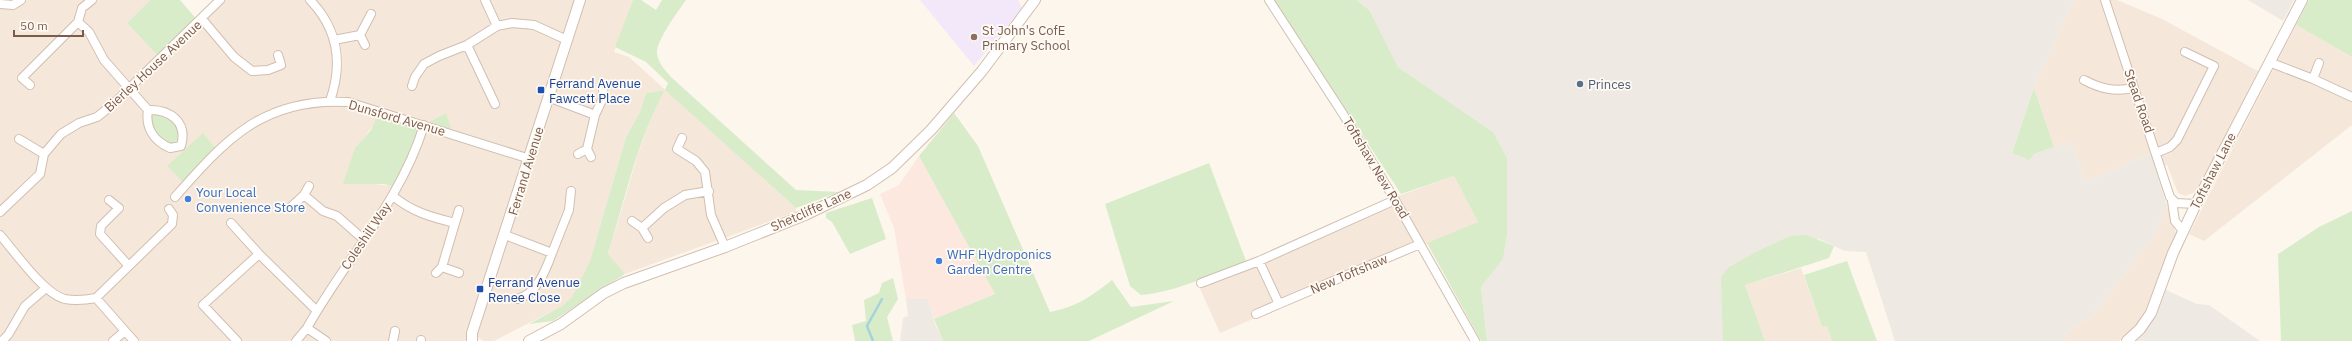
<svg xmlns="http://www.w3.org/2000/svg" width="2352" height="341" font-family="'IBM Plex Sans',sans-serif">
<rect width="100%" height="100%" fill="#fdf6ec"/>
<path fill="#f5e8da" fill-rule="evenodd" d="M0 0H150L127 23 160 58 220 0H633L614 52 629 57 796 208V212L625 274 608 255 638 154 653 113 665 90 646 93 640 112 626 137 590 261 572 297 562 306 494 341H483L472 333 469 341H0ZM379 112 398 187 367 183 363 139 376 122ZM203 134 218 151 167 166 185 151Z
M2074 0H2117L2162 19 2258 71 2198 191 2185 196 2178 193 2167 165 2155 168 2151 153 2086 182 2070 141 2054 147 2034 88Z
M2296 25 2352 57V125L2204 241 2189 234Z
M1454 176 1478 222 1220 333 1196 280 1258 257 1390 199Z
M2167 206 2176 233 2147 307 2137 324 2119 341H2064L2069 330 2090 318 2153 238Z
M1801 268 1822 327 1827 326 1832 341H1765L1745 285Z"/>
<path fill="#fde8e0" d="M919 156 995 294 934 319 928 299H906L894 228 880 194 899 185Z"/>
<path fill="#efe9e4" d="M1357 0H2074L2034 88 2012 153 2034 154 2070 141 2086 182 2151 153 2167 206 2153 238 2090 318 2069 330 2064 341H1895L1866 252 1845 251 1819 239 1758 251 1724 325 1723 341H1487L1481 287 1503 259 1507 236 1493 132 1398 67 1370 11Z
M2248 0H2294L2283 21Z
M2166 290 2197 304 2209 305 2260 341H2136L2153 320Z
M906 299H928L935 324 943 341H900L903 318 908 316Z"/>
<path fill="#f3e8fa" d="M920 0H1018L1022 8 974 66Z"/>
<path fill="#d8ecc9" d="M150 0H180L199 22 160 58 127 23Z
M633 0H641L656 10 662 0H686C679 10 656 41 657 53 658 63 665 70 671 77L796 190 839 192 796 208 665 90C637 141 625 199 608 254L625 274 553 321 529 324 562 306 572 297 590 261 626 137 640 112 646 93 665 90 668 83 646 62 615 47Z
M1274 0H1357L1370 11 1398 67 1493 132 1507 158V236L1503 259 1481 287 1487 341H1481L1427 243 1478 222 1454 176 1401 194Z
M2309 0H2352V57L2296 25Z
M2034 88 2054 147 2034 154 2029 160 2012 153Z
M148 110H158L183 129 176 148 157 141Z
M379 112 424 125 446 113 453 134 424 125 398 188 384 184H343L355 148 371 130Z
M954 113 978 146 1050 312C1076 307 1092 296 1112 280L1131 307 1174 301 1089 341H943L934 319 995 294 919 156Z
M203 133 218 151 186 185 167 166Z
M1209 163 1246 261C1213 274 1177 292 1141 295L1130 286 1105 204Z
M872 198 886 239 850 254 832 222 826 218V213Z
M2352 211V341H2281L2278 254 2319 227Z
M1806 235 1834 246 1829 258 1745 285 1765 341H1723L1721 277 1729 267 1758 251 1790 236Z
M1847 261 1877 341H1832L1827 326 1822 327 1804 275Z
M893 278 898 299 887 317 893 341H855L852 325 866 321 864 300 879 293 882 283Z"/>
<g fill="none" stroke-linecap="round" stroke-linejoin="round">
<path stroke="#a5d3da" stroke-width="2.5" d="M873 341 867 326 882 299"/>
<g stroke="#d1beb0" stroke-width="10">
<path id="minor" d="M310 0C338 29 343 64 330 101
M485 0 497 26
M1269 0 1343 114 1395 200 1475 341
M2105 0 2170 197 2176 203 2196 204
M0 4 13 5 21 0
M202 19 234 57 252 71 268 70 281 65 278 55
M78 22 82 8 92 0
M360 35 365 45
M334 40 360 35 371 14
M467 45 495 104
M2269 62 2313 79 2319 63
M2313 79 2352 97
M2084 80C2101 89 2115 92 2134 88
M30 85 22 78 78 22 89 32 104 60 148 110C170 109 188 122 181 146L170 148C154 141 145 128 148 110
M412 86 415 77 424 64 439 56 467 45 497 26 512 23 534 25 567 40
M548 97 595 115 587 149 591 157
M595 115 604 96 603 90
M682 138 677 149 696 161 705 172 711 215 725 247
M19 139 44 154
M2156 153 2170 147 2177 140 2214 66 2185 52
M578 154 587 149
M304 195 309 186
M393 196C412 212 431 217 455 223L442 267 459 273
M175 197C226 139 264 97 348 102L530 159
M109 200 119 208 101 226 100 234 128 265
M2172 201 2175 221 2183 231
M290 208 304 195 323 211 337 216 363 239
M0 212 40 174 44 154 61 134 79 123 97 117 111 106 220 0
M632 221 642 228 664 208 685 195 709 191
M231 223 259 254 317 311
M455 223 459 210
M642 228 648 238
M0 235C15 252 44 294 65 299 76 301 85 300 96 298L172 224 173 215 169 209
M505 235 552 253 569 210 571 191
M1259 261 1279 304 1420 244
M436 273 442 267
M1201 283 1259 261 1395 200
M96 298 125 331 113 341
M517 299C536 295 546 270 552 253
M1256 314 1279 304
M307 328 326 341
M125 331 134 341
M2 341 8 335 25 306 46 288
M237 341 203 305 259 254
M296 341 307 328C345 260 401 201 424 125
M393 341 395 331
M421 341V340"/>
</g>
<g stroke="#d1beb0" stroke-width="12">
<path id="tertiary" d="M472 341V333L580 0
M529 341 561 324 604 293 624 283 725 247 805 215 867 185 892 168 931 130 982 71 1035 0
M2127 341 2140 329 2151 313 2173 253 2196 204 2302 0"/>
</g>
<use href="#minor" stroke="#fff" stroke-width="8"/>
<use href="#tertiary" stroke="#fff" stroke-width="10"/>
</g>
<circle fill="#8d6e63" stroke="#fffaf3" stroke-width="1.5" cx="974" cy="37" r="4"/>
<circle fill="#5c6f8a" stroke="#fffaf3" stroke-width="1.5" cx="1580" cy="84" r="4"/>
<g fill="#1a4fb4" stroke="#fffaf3" stroke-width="1.5">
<rect x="537" y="86" width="8" height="8" rx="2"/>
<rect x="476" y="285" width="8" height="8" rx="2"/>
</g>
<g fill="#3f7fe0" stroke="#fffaf3" stroke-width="1.5">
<circle cx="188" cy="199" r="4"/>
<circle cx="939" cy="261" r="4"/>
</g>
<g text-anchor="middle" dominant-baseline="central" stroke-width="3.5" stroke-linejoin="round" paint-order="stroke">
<g font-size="13" fill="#785e54" stroke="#fffaf3" text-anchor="start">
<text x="982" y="30">St John's CofE<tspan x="982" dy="15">Primary School</tspan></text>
</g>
<g font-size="13" fill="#7a5c4d" stroke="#fffaf3">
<text transform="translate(153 66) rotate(-43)">Bierley House Avenue</text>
<text transform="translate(2139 101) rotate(71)">Stead Road</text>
<text transform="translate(397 118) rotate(16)">Dunsford Avenue</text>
<text transform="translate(1376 168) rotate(59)">Toftshaw New Road</text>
<text transform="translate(526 171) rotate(-73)">Ferrand Avenue</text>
<text transform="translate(2213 171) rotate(-63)">Toftshaw Lane</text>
<text transform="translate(811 210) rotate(-24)">Shetcliffe Lane</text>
<text transform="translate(366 236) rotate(-56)">Coleshill Way</text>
<text transform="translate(1349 274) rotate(-23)">New Toftshaw</text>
</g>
<g font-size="13" fill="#164399" stroke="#fffaf3" text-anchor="start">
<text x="549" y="83">Ferrand Avenue<tspan x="549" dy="15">Fawcett Place</tspan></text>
<text x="488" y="282">Ferrand Avenue<tspan x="488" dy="15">Renee Close</tspan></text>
</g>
<g font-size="13" fill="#4e5e75" stroke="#fffaf3" text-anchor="start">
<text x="1588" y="84">Princes</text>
</g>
<g font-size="13" fill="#366cbe" stroke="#fffaf3" text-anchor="start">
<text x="196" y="192">Your Local<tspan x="196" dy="15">Convenience Store</tspan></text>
<text x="947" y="254">WHF Hydroponics<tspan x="947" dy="15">Garden Centre</tspan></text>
</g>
</g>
<path d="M14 30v6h69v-6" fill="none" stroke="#7a5c4d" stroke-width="2"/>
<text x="20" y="30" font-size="12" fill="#7a5c4d" stroke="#fffaf3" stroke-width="3" paint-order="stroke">50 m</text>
</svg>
